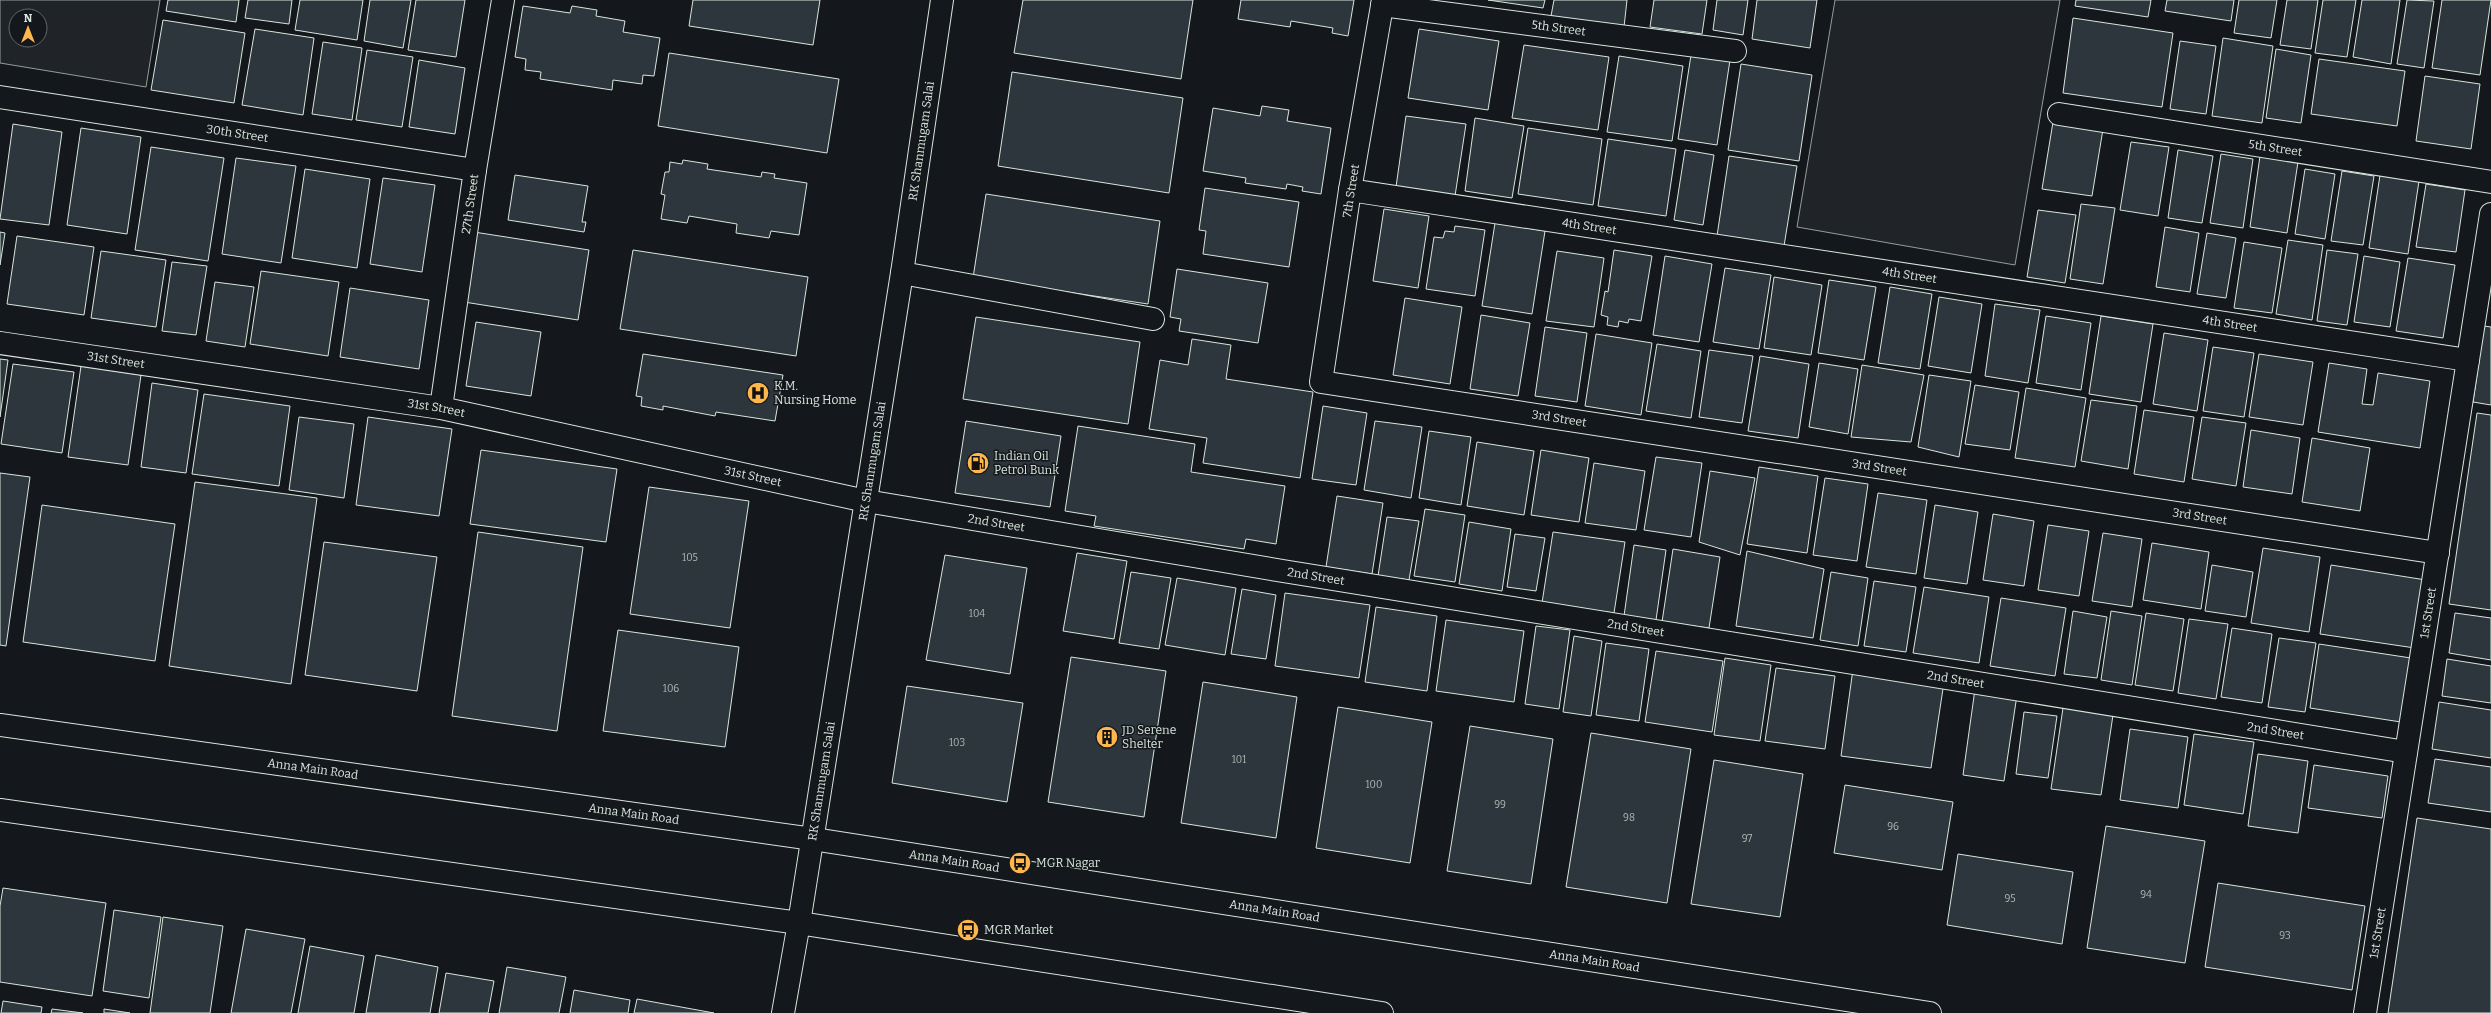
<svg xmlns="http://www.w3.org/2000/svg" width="2491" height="1013" font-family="Bitter,serif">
<rect width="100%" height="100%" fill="#14181c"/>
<path fill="#202428" stroke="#939e99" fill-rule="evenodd" d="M0 0H160L146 87 0 63ZM16 16H40V40H16Z
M1835 0H2060L2015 265 1797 227Z"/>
<path fill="#2c363c" stroke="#d8e6dc" d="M168 0H239L236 22 166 11Z
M248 0H292L289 24 245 18Z
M300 0H363L357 40 295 30Z
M370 0H411L403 48 364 41Z
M416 0H465L456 57 408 50Z
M693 0H820L813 45 689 26Z
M1023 0H1193L1181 79 1014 53Z
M1241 0H1354L1348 36 1332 33 1333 28 1291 21 1290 27 1238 19Z
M1488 0H1545L1543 8Z
M1554 0H1627L1624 27 1551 16Z
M1654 0H1707L1702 34 1650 27Z
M1717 0H1748L1743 35 1713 30Z
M1757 0H1817L1810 48 1752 39Z
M2076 0H2151L2148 17 2075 6Z
M2167 0H2234L2231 21 2165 11Z
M2239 0H2277L2271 38 2234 33Z
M2287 0H2318L2311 49 2280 45Z
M2323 0H2356L2347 57 2315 53Z
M2362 0H2400L2391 64 2353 57Z
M2407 0 2434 1 2424 68 2397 64Z
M2442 0H2491L2480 75 2432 68Z
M523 6 570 13 572 6 597 10 596 16 625 21 623 32 660 38 654 76 643 75 642 84 613 80 612 90 540 79 541 72 525 70 526 59 515 57Z
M2073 18 2173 33 2162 107 2063 93Z
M163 20 245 33 234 103 151 90Z
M255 29 314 38 303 115 242 105Z
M1419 29 1499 41 1488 110 1408 98Z
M2223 38 2273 46 2262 123 2212 116Z
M2180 41 2216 46 2206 114 2170 109Z
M323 42 362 48 352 120 312 114Z
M1524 45 1609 57 1598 130 1512 118Z
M2276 49 2311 55 2301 123 2266 118Z
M367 50 413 57 402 127 356 120Z
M669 53 839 79 827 153 658 126Z
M1691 55 1730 60 1717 145 1678 139Z
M1619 56 1683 66 1672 141 1607 132Z
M2319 59 2405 71 2397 126 2311 114Z
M419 60 465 68 455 134 409 127Z
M1741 64 1812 75 1799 161 1728 150Z
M1012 72 1183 98 1169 193 998 166Z
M2425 76 2480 84 2471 149 2416 141Z
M1262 106 1289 110 1287 121 1331 128 1321 194 1302 191 1303 187 1287 184 1286 189 1245 183 1246 178 1203 171 1213 108 1260 116Z
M1406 116 1466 124 1455 196 1396 187Z
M1475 118 1524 126 1512 198 1465 191Z
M2053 122 2103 129 2092 196 2042 189Z
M13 124 62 132 49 225 0 219Z
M81 128 141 137 127 234 67 225Z
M1528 128 1602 139 1593 205 1518 194Z
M1608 139 1676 149 1666 216 1598 206Z
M2131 142 2169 147 2158 216 2120 210Z
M151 147 224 158 208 261 135 250Z
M1685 150 1714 155 1703 225 1674 220Z
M2178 150 2213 156 2202 223 2168 218Z
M2221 154 2253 159 2243 228 2210 223Z
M1729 156 1797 166 1784 246 1717 236Z
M2260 156 2298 162 2287 233 2250 227Z
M236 158 296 166 281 263 222 254Z
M683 160 708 164 707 169 761 177 762 172 775 174 774 178 807 183 799 235 771 231 769 238 736 233 737 224 689 216 687 223 661 219 665 195 661 194 665 172H669L670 162 682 164Z
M305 169 370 179 357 268 292 258Z
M2305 169 2335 174 2325 239 2295 234Z
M2342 171 2374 176 2363 245 2331 241Z
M515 175 588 186 582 222H586L584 232 508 220Z
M2380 175 2419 181 2408 254 2369 248Z
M383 178 435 185 422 272 370 264Z
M2426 184 2465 190 2456 252 2416 247Z
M1205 188 1299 202 1289 267 1203 254 1206 231 1199 230Z
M986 194 1160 221 1148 304 973 278Z
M2081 204 2115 208 2103 284 2070 279Z
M1384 209 1429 216 1418 288 1373 281Z
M2038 210 2076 215 2065 283 2027 277Z
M1495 223 1545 231 1532 314 1482 306Z
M1455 226 1485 230 1475 296 1426 289 1434 237 1443 238 1445 231 1454 232Z
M2165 227 2199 233 2190 292 2156 287Z
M0 232 5 233 0 265Z
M474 232 589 250 578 320 464 302Z
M2207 233 2236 238 2226 298 2197 294Z
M17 236 94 247 84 315 7 304Z
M2288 240 2323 245 2312 320 2276 314Z
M2244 242 2282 248 2272 313 2234 308Z
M633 250 808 277 796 356 620 329Z
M1614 250 1652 256 1641 321 1629 319 1628 323 1619 321 1618 327 1607 325 1608 317 1601 315 1605 291 1608 292Z
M2327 250 2358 254 2347 325 2317 321Z
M101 251 166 260 156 327 91 318Z
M1557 251 1604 258 1594 327 1546 321Z
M1665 256 1712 264 1699 342 1653 335Z
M2364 256 2400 262 2390 327 2354 322Z
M2408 258 2455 265 2443 338 2396 331Z
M172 262 207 266 196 335 162 331Z
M1725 268 1771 275 1759 349 1713 342Z
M1177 269 1268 283 1258 343 1179 331 1181 319 1170 317Z
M261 271 339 282 328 356 250 344Z
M1774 277 1822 285 1811 355 1764 348Z
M1829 280 1876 287 1864 360 1818 353Z
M215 282 254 287 245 347 206 341Z
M1890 287 1932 294 1920 369 1878 363Z
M350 288 429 300 419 369 340 357Z
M1939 297 1982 304 1971 373 1928 366Z
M1405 298 1462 307 1450 384 1393 375Z
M1995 304 2040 310 2028 383 1985 376Z
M1481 315 1530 323 1518 396 1470 389Z
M2046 316 2091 323 2081 390 2036 383Z
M2101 316 2153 324 2141 402 2089 394Z
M976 317 1140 342 1128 424 963 399Z
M476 322 541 332 531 396 466 386Z
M2484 326 2491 327V405L2473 402Z
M1545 327 1587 333 1577 402 1535 396Z
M2164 333 2208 340 2197 411 2153 404Z
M1596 334 1652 343 1641 415 1585 406Z
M1192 339 1231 345 1226 379 1313 392 1300 478 1203 463 1207 438 1149 429 1160 360 1188 365Z
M1657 344 1701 351 1691 418 1646 411Z
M2213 347 2254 353 2244 417 2203 411Z
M1709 350 1753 356 1742 423 1699 417Z
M643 354 783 375 775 421 716 412 715 416 663 406V410L641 406 642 397 636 396Z
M2259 354 2313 362 2303 425 2249 417Z
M1760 356 1809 364 1798 438 1748 431Z
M0 359 8 360 0 417Z
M1819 363 1858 369 1848 434 1809 427Z
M2329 363 2367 369 2362 404 2373 405 2378 373 2430 381 2420 448 2318 432Z
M13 364 74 372 62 453 1 444Z
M1862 365 1924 375 1911 442 1851 437Z
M81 366 141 375 128 465 68 457Z
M1929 375 1971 381 1959 457 1918 447Z
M152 383 198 390 186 473 141 467Z
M1975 385 2019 392 2010 450 1965 444Z
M2026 388 2086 398 2075 467 2015 458Z
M204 394 290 406 279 486 192 474Z
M2091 400 2137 406 2128 469 2081 461Z
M1323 406 1367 413 1356 485 1312 479Z
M2144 410 2194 417 2184 482 2134 474Z
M2477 413 2491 415V610L2449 604Z
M299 417 354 424 344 498 289 490Z
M368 417 452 429 439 516 356 505Z
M2202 417 2246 423 2236 486 2192 479Z
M966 421 1061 436 1050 507 955 493Z
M1375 421 1422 427 1411 498 1364 490Z
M1078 426 1195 444 1191 472 1285 486 1276 544 1246 539 1244 549 1094 526 1096 516 1065 511Z
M2251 430 2300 438 2292 494 2243 487Z
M1429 431 1471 437 1461 505 1419 498Z
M2312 438 2370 448 2360 511 2302 502Z
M1477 442 1534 451 1524 515 1467 506Z
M481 450 617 469 606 542 470 524Z
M1541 450 1589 458 1579 522 1531 515Z
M1656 457 1702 463 1691 537 1644 530Z
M1594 463 1645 471 1636 530 1585 523Z
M1759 467 1818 476 1807 553 1747 544Z
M1710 471 1755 478 1740 555 1699 542Z
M0 473 30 477 6 646 0 645Z
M1825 478 1868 484 1857 561 1813 555Z
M195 482 317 498 291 684 169 666Z
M649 487 749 501 730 628 630 614Z
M1878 493 1927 500 1916 574 1866 567Z
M1337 496 1383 503 1372 574 1326 567Z
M42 505 175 524 155 661 23 642Z
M1935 505 1978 512 1967 584 1924 578Z
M1425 509 1465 515 1455 582 1414 576Z
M1993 514 2034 521 2024 586 1983 580Z
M1387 517 1419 521 1409 580 1378 576Z
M1469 522 1511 529 1502 591 1459 584Z
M2048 525 2089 531 2079 596 2038 590Z
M478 532 583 547 557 731 452 716Z
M1553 532 1625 542 1614 613 1542 603Z
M2103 533 2142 539 2132 607 2092 601Z
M1515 534 1545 538 1536 591 1507 587Z
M324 542 437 557 417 691 305 675Z
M2152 543 2209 552 2201 609 2143 600Z
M1634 545 1666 550 1656 620 1624 616Z
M2263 548 2320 557 2309 632 2251 623Z
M1673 549 1720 557 1709 628 1662 622Z
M1747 551 1824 569 1813 638 1736 626Z
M1077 553 1127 561 1114 639 1063 631Z
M945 555 1027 568 1010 674 926 660Z
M2212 565 2253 572 2246 617 2205 611Z
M2331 565 2426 580 2415 648 2320 634Z
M1131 572 1171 578 1159 649 1119 643Z
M1831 572 1868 578 1858 646 1820 640Z
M1177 578 1236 588 1225 655 1165 645Z
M1874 581 1916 587 1906 652 1864 646Z
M1924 587 1989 597 1979 663 1913 653Z
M1242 589 1276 595 1266 659 1231 654Z
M1285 593 1370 605 1359 678 1275 666Z
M2001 598 2066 608 2055 676 1990 666Z
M1376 607 1437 616 1427 691 1365 682Z
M2073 611 2107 617 2097 678 2064 674Z
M2111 611 2142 616 2132 685 2101 680Z
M2146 613 2184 619 2173 691 2135 685Z
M2455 613 2491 618V660L2449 653Z
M2189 619 2228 624 2216 699 2178 693Z
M1446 620 1524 631 1514 702 1436 691Z
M1536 626 1570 630 1559 709 1525 704Z
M2232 628 2272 634 2262 703 2221 697Z
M618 630 739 647 725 747 603 731Z
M1574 636 1602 641 1591 716 1563 712Z
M2279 638 2316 643 2305 712 2268 707Z
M1606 643 1649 649 1639 721 1596 715Z
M2319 644 2411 658 2401 722 2310 708Z
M1656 651 1723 661 1712 732 1645 722Z
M1071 657 1166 671 1144 817 1048 802Z
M1725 658 1771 665 1760 741 1714 735Z
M2447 659 2491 666V703L2442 696Z
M1776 668 1835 676 1825 749 1765 741Z
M1853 669 1944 682 1931 768 1841 756Z
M1203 682 1297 697 1276 838 1181 823Z
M907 686 1023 703 1007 802 892 783Z
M1975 689 2017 695 2004 781 1963 775Z
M2439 702 2491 710V758L2432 749Z
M1338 707 1432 722 1410 863 1316 848Z
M2063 708 2113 715 2101 795 2051 789Z
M2024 712 2057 716 2048 778 2016 774Z
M1470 726 1553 739 1531 884 1447 871Z
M2130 729 2188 737 2178 808 2120 800Z
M1591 733 1691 749 1667 903 1566 887Z
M2194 734 2254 742 2243 814 2184 805Z
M2258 754 2308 761 2298 833 2248 826Z
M2435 759 2491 767V812L2428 803Z
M1714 760 1803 774 1780 917 1691 904Z
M2314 765 2388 776 2382 818 2308 808Z
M1845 785 1953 802 1942 870 1834 853Z
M2417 818 2491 829V1013H2388Z
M2106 826 2205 841 2185 963 2087 948Z
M1958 854 2073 872 2062 944 1947 925Z
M2218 883 2365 906 2352 990 2205 967Z
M3 888 106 903 92 996 0 982V906Z
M114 910 161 917 149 998 103 991Z
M163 917 223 926 210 1013H150Z
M246 929 305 939 291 1013H231Z
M310 946 364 956 354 1013H298Z
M376 955 438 967 430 1013H366Z
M507 967 566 977 559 1013H499Z
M446 973 494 981 488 1013H439Z
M574 990 630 1000 628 1013H570Z
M637 999 714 1013H634Z
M3 1001 42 1007 41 1013H1Z
M52 1009 83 1013H51Z
M104 1009 130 1013H104Z"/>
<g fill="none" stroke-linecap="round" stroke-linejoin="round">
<g stroke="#d8e6dc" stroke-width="24">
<g id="street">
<path id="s1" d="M1383 0 1350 190 1321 382 2438 553"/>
<path id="s2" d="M1382 5 1735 51"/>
<path id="s3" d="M0 97 475 170"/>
<path id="s4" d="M2059 114 2491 182"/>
<path id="s5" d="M1350 190 2468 360"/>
<path d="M902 273 1153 319"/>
<path id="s6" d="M0 343 441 408 866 501 1289 572 2406 752"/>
<path id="s7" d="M441 408 475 170 503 0"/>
<path id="s8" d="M2365 1013 2491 214"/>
</g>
</g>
<g stroke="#d8e6dc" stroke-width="24">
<g id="secondary">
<path id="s9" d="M0 725 813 839 1930 1013"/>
<path d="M0 810 799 923 1382 1013"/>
<path id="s10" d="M783 1013 799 923 902 273 942 0"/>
</g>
</g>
<use href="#street" stroke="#14181c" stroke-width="22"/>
<use href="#secondary" stroke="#14181c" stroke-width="22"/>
</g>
<defs>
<g id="hospital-disc" transform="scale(1.15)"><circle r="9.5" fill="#ffb74d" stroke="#14181c"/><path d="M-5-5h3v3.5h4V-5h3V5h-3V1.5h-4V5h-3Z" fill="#111"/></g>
<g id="fuel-disc" transform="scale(1.15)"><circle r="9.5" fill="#ffb74d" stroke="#14181c"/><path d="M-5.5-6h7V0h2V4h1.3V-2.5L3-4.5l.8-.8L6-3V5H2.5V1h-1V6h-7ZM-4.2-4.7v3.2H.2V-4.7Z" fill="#111"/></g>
<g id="building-disc" transform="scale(1.15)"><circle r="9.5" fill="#ffb74d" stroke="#14181c"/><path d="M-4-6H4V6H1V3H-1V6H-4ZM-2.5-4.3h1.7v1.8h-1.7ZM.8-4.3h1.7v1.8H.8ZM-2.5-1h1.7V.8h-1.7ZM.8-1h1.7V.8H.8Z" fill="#111"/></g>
<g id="bus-disc" transform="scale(1.15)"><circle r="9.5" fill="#ffb74d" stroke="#14181c"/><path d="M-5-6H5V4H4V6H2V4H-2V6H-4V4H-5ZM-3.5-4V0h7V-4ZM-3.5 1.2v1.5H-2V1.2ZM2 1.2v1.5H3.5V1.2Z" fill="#111"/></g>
</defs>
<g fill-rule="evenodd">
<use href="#hospital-disc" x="758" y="393"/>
<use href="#fuel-disc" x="978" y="463"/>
<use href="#building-disc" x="1107" y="737"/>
<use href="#bus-disc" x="1020" y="863"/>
<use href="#bus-disc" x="968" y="930"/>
</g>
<g text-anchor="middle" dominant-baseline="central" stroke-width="3" stroke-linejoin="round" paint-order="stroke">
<g font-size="10" fill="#adbab4">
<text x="690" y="558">105</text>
<text x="977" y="614">104</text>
<text x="671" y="689">106</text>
<text x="957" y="743">103</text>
<text x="1239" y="760">101</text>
<text x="1374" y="785">100</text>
<text x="1500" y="805">99</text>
<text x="1629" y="818">98</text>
<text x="1893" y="827">96</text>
<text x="1747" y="839">97</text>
<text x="2146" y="895">94</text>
<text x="2010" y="899">95</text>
<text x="2285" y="936">93</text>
</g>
<g font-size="12" fill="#d8e6dc" stroke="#14181c">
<text stroke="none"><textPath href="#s2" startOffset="178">5th Street</textPath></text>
<text stroke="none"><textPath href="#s3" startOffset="240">30th Street</textPath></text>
<text stroke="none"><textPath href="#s10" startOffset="883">RK Shanmugam Salai</textPath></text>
<text stroke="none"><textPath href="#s4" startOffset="219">5th Street</textPath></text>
<text transform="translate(1351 191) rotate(-81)">7th Street</text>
<text stroke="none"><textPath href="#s7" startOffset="206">27th Street</textPath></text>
<text stroke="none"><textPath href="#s5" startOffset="242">4th Street</textPath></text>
<text stroke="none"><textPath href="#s5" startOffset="566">4th Street</textPath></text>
<text stroke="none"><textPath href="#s5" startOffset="890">4th Street</textPath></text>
<text stroke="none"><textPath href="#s6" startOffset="117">31st Street</textPath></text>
<text stroke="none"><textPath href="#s6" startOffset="441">31st Street</textPath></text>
<text stroke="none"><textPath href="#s1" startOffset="628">3rd Street</textPath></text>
<text stroke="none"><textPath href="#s10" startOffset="559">RK Shanmugam Salai</textPath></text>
<text stroke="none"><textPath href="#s1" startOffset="952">3rd Street</textPath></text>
<text stroke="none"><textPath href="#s6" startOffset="765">31st Street</textPath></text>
<text stroke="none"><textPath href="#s1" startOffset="1276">3rd Street</textPath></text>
<text stroke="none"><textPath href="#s6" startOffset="1013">2nd Street</textPath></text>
<text stroke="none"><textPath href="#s6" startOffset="1337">2nd Street</textPath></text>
<text stroke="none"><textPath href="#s8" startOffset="405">1st Street</textPath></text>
<text stroke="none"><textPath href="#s6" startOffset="1661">2nd Street</textPath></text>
<text stroke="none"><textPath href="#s6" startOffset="1985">2nd Street</textPath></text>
<text stroke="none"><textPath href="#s6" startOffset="2309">2nd Street</textPath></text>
<text stroke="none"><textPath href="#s9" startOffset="316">Anna Main Road</textPath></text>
<text stroke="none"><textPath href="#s10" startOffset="235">RK Shanmugam Salai</textPath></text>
<text stroke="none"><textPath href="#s9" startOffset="640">Anna Main Road</textPath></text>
<text stroke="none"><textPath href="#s9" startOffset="964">Anna Main Road</textPath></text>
<text stroke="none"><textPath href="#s9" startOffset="1288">Anna Main Road</textPath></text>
<text stroke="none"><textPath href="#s8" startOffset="81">1st Street</textPath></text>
<text stroke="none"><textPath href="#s9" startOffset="1612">Anna Main Road</textPath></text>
</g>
<g font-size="12" fill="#d8e6dc" stroke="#14181c" text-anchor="start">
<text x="774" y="386">K.M.<tspan x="774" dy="14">Nursing Home</tspan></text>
<text x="994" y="456">Indian Oil<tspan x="994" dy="14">Petrol Bunk</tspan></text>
<text x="1122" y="730">JD Serene<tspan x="1122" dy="14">Shelter</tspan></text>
<text x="1036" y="863">MGR Nagar</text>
<text x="984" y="930">MGR Market</text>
</g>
</g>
<g transform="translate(28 28)"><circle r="19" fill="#14181c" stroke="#626a69"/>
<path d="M0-3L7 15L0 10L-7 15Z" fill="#ffb74d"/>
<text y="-6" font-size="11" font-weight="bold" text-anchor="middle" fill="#d8e6dc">N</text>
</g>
</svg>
